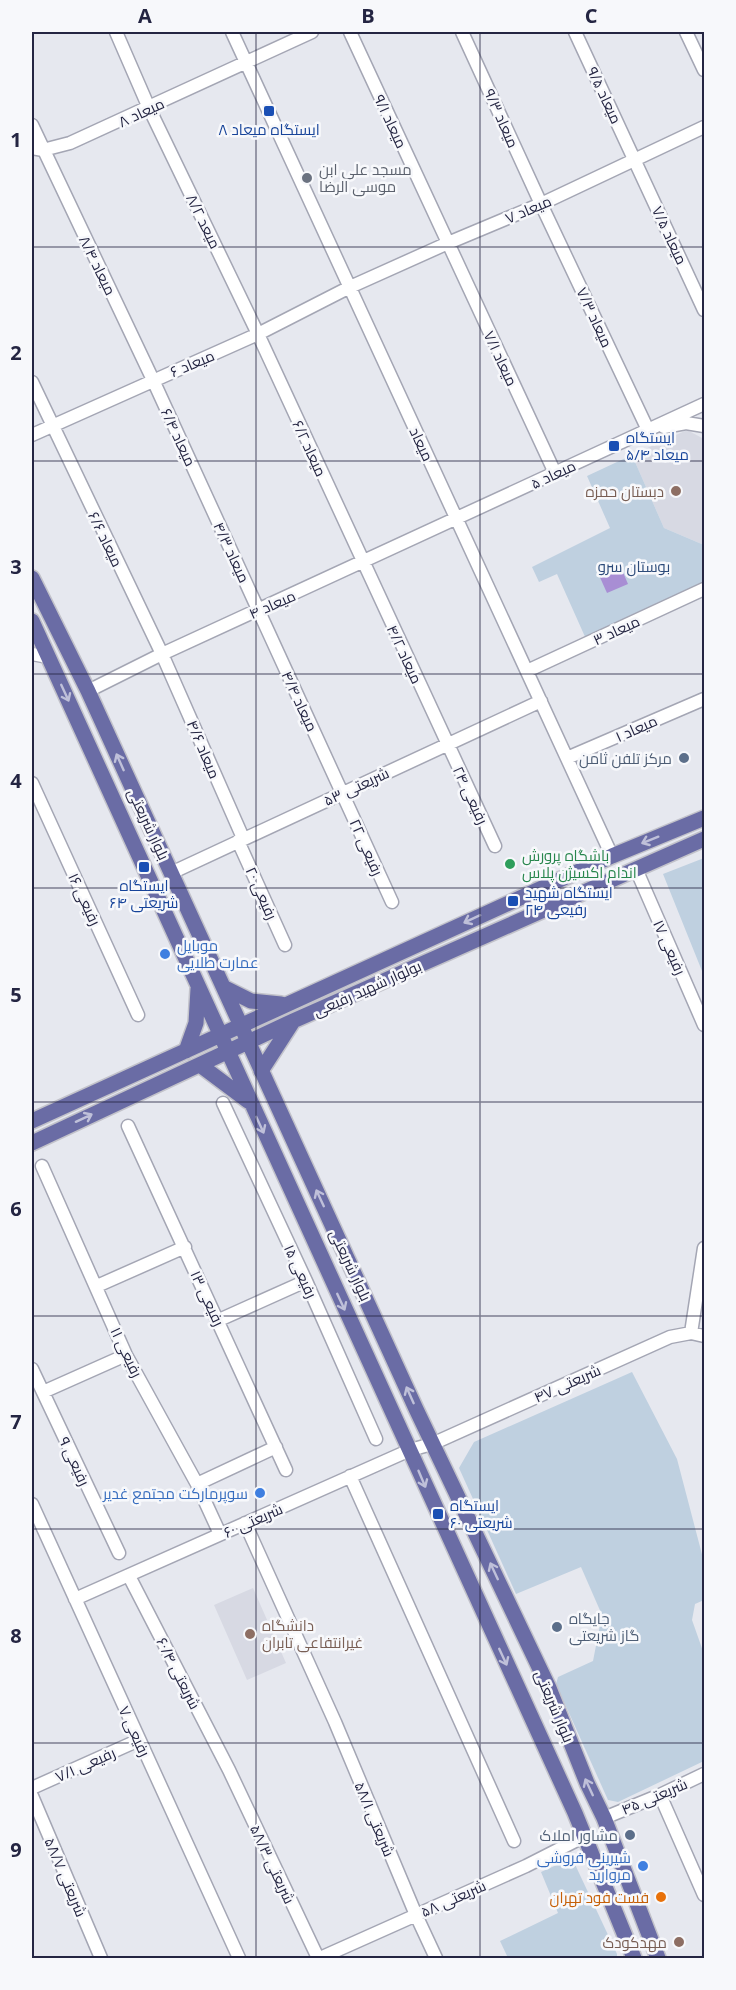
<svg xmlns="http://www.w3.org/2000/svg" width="736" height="1990" font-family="'Open Sans',Cairo,sans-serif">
<rect width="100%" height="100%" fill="#e6e8ef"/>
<path fill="#d7d9e3" d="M687 430 704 439V545L664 528 632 455Z
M253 1588 286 1663 247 1680 214 1605Z"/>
<path fill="#bfd0e0" d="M632 455 664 528 704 545V582L586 639 557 574 539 582 532 567 610 528 587 476Z
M704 858V976L663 874Z
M632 1372 677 1459 704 1562V1600L695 1604 692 1620 704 1654V1761L618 1802 608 1800 556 1684 558 1677 593 1661 602 1615 581 1567 516 1594 459 1468 474 1442Z
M572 1858 617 1954V1958H508L500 1941 558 1913 541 1872Z"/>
<path fill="#a88ed4" d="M619 563 628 584 607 593 598 573Z"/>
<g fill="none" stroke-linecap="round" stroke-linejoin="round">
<g stroke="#a4a6b4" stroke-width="15">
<path id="minor" d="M116 32 149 108 258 334 495 846
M232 32 612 856
M350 32 555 473
M462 32 541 204 648 430
M575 32 704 310
M686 32 704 70
M32 125 153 380 392 902
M32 148 43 150 70 143 312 32
M32 382 162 654 243 838 238 841 285 945
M664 427 686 423 704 426
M32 435 258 334 350 287 448 243 541 204 704 127
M32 654 48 657
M527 671 704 589
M88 691 162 654 704 404
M567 758 704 699
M32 783 138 1015
M636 869 704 1025
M171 873 541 701
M223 1103 306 1281 376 1439
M128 1126 286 1470
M42 1166 126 1355 197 1484 220 1534
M97 1286 185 1247
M219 1320 306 1281
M691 1333 704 1248
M32 1369 119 1553
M43 1392 126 1355
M350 1476 514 1841
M197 1484 276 1447
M32 1504 239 1958
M245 1523 335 1722 416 1915 436 1958
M129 1576 229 1770 318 1958
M75 1599 410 1450 432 1444 670 1337 691 1333 704 1336
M32 1788 139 1740
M660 1795 704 1895
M32 1796 101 1958
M604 1818 660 1795 704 1774
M320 1958 526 1866 585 1836"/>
</g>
<g stroke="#c2c2ca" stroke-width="18">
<path id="major" d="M32 578 88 691 416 1409 549 1688 587 1783 604 1818 658 1958
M32 621 575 1813 634 1958
M225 988 251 1001 281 1004
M186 1051 196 1023 198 989
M200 1065 248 1101
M261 1071 292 1023
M32 1121 612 856 704 818
M32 1143 293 1021 704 839"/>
</g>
<use href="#minor" stroke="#fff" stroke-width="12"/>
<use href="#major" stroke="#6a6ca5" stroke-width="15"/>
</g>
<defs><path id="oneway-shaft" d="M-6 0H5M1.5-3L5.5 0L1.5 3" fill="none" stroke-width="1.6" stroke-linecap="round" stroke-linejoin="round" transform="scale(1.5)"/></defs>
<g stroke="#bfc0d9">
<use href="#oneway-shaft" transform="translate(65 693) rotate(65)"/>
<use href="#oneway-shaft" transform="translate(120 762) rotate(-114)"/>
<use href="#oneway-shaft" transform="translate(650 840) rotate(158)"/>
<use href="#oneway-shaft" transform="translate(472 919) rotate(155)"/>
<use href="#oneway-shaft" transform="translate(84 1118) rotate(-25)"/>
<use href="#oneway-shaft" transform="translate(260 1125) rotate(65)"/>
<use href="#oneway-shaft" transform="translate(320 1198) rotate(-115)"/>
<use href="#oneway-shaft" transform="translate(341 1302) rotate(65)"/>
<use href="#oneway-shaft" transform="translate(410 1395) rotate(-114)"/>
<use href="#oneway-shaft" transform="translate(422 1479) rotate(67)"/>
<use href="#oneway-shaft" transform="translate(494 1571) rotate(-115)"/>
<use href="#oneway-shaft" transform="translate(503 1657) rotate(65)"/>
<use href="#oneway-shaft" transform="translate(589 1787) rotate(-115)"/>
</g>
<path fill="none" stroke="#242542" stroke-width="1.5" stroke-opacity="0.55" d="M256 32V1958M480 32V1958M32 247H704M32 461H704M32 674H704M32 888H704M32 1102H704M32 1316H704M32 1529H704M32 1743H704"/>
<g fill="#1a4fb4" stroke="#f7f8fb" stroke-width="2">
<rect x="263" y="105" width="12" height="12" rx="3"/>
<rect x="608" y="440" width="12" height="12" rx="3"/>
<rect x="138" y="861" width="12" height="12" rx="3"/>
<rect x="507" y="895" width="12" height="12" rx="3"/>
<rect x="432" y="1508" width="12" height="12" rx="3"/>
</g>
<circle fill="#6b7280" stroke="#f7f8fb" stroke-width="2" cx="307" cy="178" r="6"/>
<g fill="#8d6e63" stroke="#f7f8fb" stroke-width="2">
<circle cx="676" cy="491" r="6"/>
<circle cx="250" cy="1634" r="6"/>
<circle cx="679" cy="1942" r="6"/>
</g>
<g fill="#5c6f8a" stroke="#f7f8fb" stroke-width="2">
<circle cx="684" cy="758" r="6"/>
<circle cx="557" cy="1627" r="6"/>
<circle cx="630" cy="1835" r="6"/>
</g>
<circle fill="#2e9e5b" stroke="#f7f8fb" stroke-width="2" cx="510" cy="864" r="6"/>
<g fill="#3f7fe0" stroke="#f7f8fb" stroke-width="2">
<circle cx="165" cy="954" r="6"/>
<circle cx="260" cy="1493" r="6"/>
<circle cx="643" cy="1866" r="6"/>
</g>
<circle fill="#e8710a" stroke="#f7f8fb" stroke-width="2" cx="661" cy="1897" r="6"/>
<g text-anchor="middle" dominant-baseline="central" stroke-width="5" stroke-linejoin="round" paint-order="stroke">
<g font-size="15" fill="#242542" stroke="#f7f8fb">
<text transform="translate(605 95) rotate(65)">میعاد ۹/۵</text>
<text transform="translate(141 112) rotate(-25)">میعاد ۸</text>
<text transform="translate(502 118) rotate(66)">میعاد ۹/۳</text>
<text transform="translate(391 121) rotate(65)">میعاد ۹/۱</text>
<text transform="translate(528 209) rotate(-23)">میعاد ۷</text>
<text transform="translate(204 221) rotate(64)">میعد ۸/۲</text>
<text transform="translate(670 235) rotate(65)">میعاد ۷/۵</text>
<text transform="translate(98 265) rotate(64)">میعاد ۸/۴</text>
<text transform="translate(595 317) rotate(65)">میعاد ۷/۳</text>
<text transform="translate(501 358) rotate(65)">میعاد ۷/۱</text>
<text transform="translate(192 363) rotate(-23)">میعاد ۶</text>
<text transform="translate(179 437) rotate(65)">میعاد ۶/۴</text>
<text transform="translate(422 444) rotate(65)">میعاد</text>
<text transform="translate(310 448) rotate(65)">میعاد ۶/۲</text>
<text transform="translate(553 474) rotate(-25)">میعاد ۵</text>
<text transform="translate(106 539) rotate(64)">میعاد ۶/۶</text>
<text transform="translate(232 552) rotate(65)">میعاد ۴/۳</text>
<text transform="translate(272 604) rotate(-24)">میعاد ۴</text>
<text transform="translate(616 630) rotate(-25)">میعاد ۳</text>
<text transform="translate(405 654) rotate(65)">میعاد ۴/۲</text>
<text transform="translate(300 701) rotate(65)">میعاد ۴/۴</text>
<text transform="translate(636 728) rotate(-24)">میعاد ۱</text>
<text transform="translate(204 749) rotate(67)">میعاد ۴/۶</text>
<text transform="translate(356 786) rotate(-25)">شریعتی ۵۳</text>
<text transform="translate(471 795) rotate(65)">رفیعی ۲۴</text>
<text transform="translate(149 824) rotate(65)">بلوار شریعتی</text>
<text transform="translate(367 847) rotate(66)">رفیعی ۲۲</text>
<text transform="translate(262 893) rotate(66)">رفیعی ۲۰</text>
<text transform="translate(85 899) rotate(65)">رفیعی ۱۶</text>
<text transform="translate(670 947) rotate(66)">رفیعی ۱۷</text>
<text transform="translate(367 988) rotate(-24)">بولوار شهید رفیعی</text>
<text transform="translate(351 1265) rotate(65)">بلوار شریعتی</text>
<text transform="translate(301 1271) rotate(65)">رفیعی ۱۵</text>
<text transform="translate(208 1298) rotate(65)">رفیعی ۱۳</text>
<text transform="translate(127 1352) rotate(64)">رفیعی ۱۱</text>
<text transform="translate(567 1383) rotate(-24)">شریعتی ۴۷</text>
<text transform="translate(75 1461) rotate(65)">رفیعی ۹</text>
<text transform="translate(253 1520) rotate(-24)">شریعتی ۶۰</text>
<text transform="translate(179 1673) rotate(63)">شریعتی ۶۰/۴</text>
<text transform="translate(555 1706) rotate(67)">بلوار شریعتی</text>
<text transform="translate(135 1731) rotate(65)">رفیعی ۷</text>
<text transform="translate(85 1764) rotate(-24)">رفیعی ۷/۱</text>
<text transform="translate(654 1796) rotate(-23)">شریعتی ۴۵</text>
<text transform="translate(375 1819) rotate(67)">شریعتی ۵۸/۱</text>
<text transform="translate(273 1864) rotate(65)">شریعتی ۵۸/۳</text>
<text transform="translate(66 1877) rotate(67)">شریعتی ۵۸/۷</text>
<text transform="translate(453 1898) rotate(-24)">شریعتی ۵۸</text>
</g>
<g font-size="15" fill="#164399" stroke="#f7f8fb" text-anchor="start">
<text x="269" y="129" text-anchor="middle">ایستگاه میعاد ۸</text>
<text x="626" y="437">ایستگاه<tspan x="626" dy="17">میعاد ۵/۴</tspan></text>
<text x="144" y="885" text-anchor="middle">ایستگاه<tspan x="144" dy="17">شریعتی ۶۴</tspan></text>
<text x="525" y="892">ایستگاه شهید<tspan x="525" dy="17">رفیعی ۲۴</tspan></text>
<text x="450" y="1505">ایستگاه<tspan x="450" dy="17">شریعتی ۶۰</tspan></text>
</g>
<g font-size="15" fill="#5b616d" stroke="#f7f8fb" text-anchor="start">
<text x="319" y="169">مسجد علی ابن<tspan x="319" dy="17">موسی الرضا</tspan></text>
</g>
<g font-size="15" fill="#785e54" stroke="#f7f8fb" text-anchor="end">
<text x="664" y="491">دبستان حمزه</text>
<text x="262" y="1625" text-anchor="start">دانشگاه<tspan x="262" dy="17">غیرانتفاعی تابران</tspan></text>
<text x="667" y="1942">مهدکودک</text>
</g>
<g font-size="15" fill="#2d4b7a" stroke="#f7f8fb">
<text x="634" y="566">بوستان سرو</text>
</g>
<g font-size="15" fill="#4e5e75" stroke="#f7f8fb" text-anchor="end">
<text x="672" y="758">مرکز تلفن ثامن</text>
<text x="569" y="1618" text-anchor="start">جایگاه<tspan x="569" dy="17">گاز شریعتی</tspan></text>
<text x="618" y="1835">مشاور املاک</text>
</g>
<g font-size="15" fill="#27864d" stroke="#f7f8fb" text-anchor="start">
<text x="522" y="855">باشگاه پرورش<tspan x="522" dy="17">اندام اکسیژن پلاس</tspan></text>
</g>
<g font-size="15" fill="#366cbe" stroke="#f7f8fb" text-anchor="end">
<text x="177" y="945" text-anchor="start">موبایل<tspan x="177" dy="17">عمارت طلایی</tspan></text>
<text x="248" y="1493">سوپرمارکت مجتمع غدیر</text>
<text x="631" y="1857">شیرینی فروشی<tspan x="631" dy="17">مروارید</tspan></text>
</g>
<g font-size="15" fill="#c56008" stroke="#f7f8fb" text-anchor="end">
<text x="649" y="1897">فست فود تهران</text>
</g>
</g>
<rect width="736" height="1990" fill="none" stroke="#f7f8fb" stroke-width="66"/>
<rect x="33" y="33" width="670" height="1924" fill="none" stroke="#242542" stroke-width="2"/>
<g font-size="20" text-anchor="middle" font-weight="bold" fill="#242542">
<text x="145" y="23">A</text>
<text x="368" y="23">B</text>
<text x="591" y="23">C</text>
<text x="16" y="147">1</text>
<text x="16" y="360">2</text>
<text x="16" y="574">3</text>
<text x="16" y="788">4</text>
<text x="16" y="1002">5</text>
<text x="16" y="1216">6</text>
<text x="16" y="1429">7</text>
<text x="16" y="1643">8</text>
<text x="16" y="1857">9</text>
</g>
</svg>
